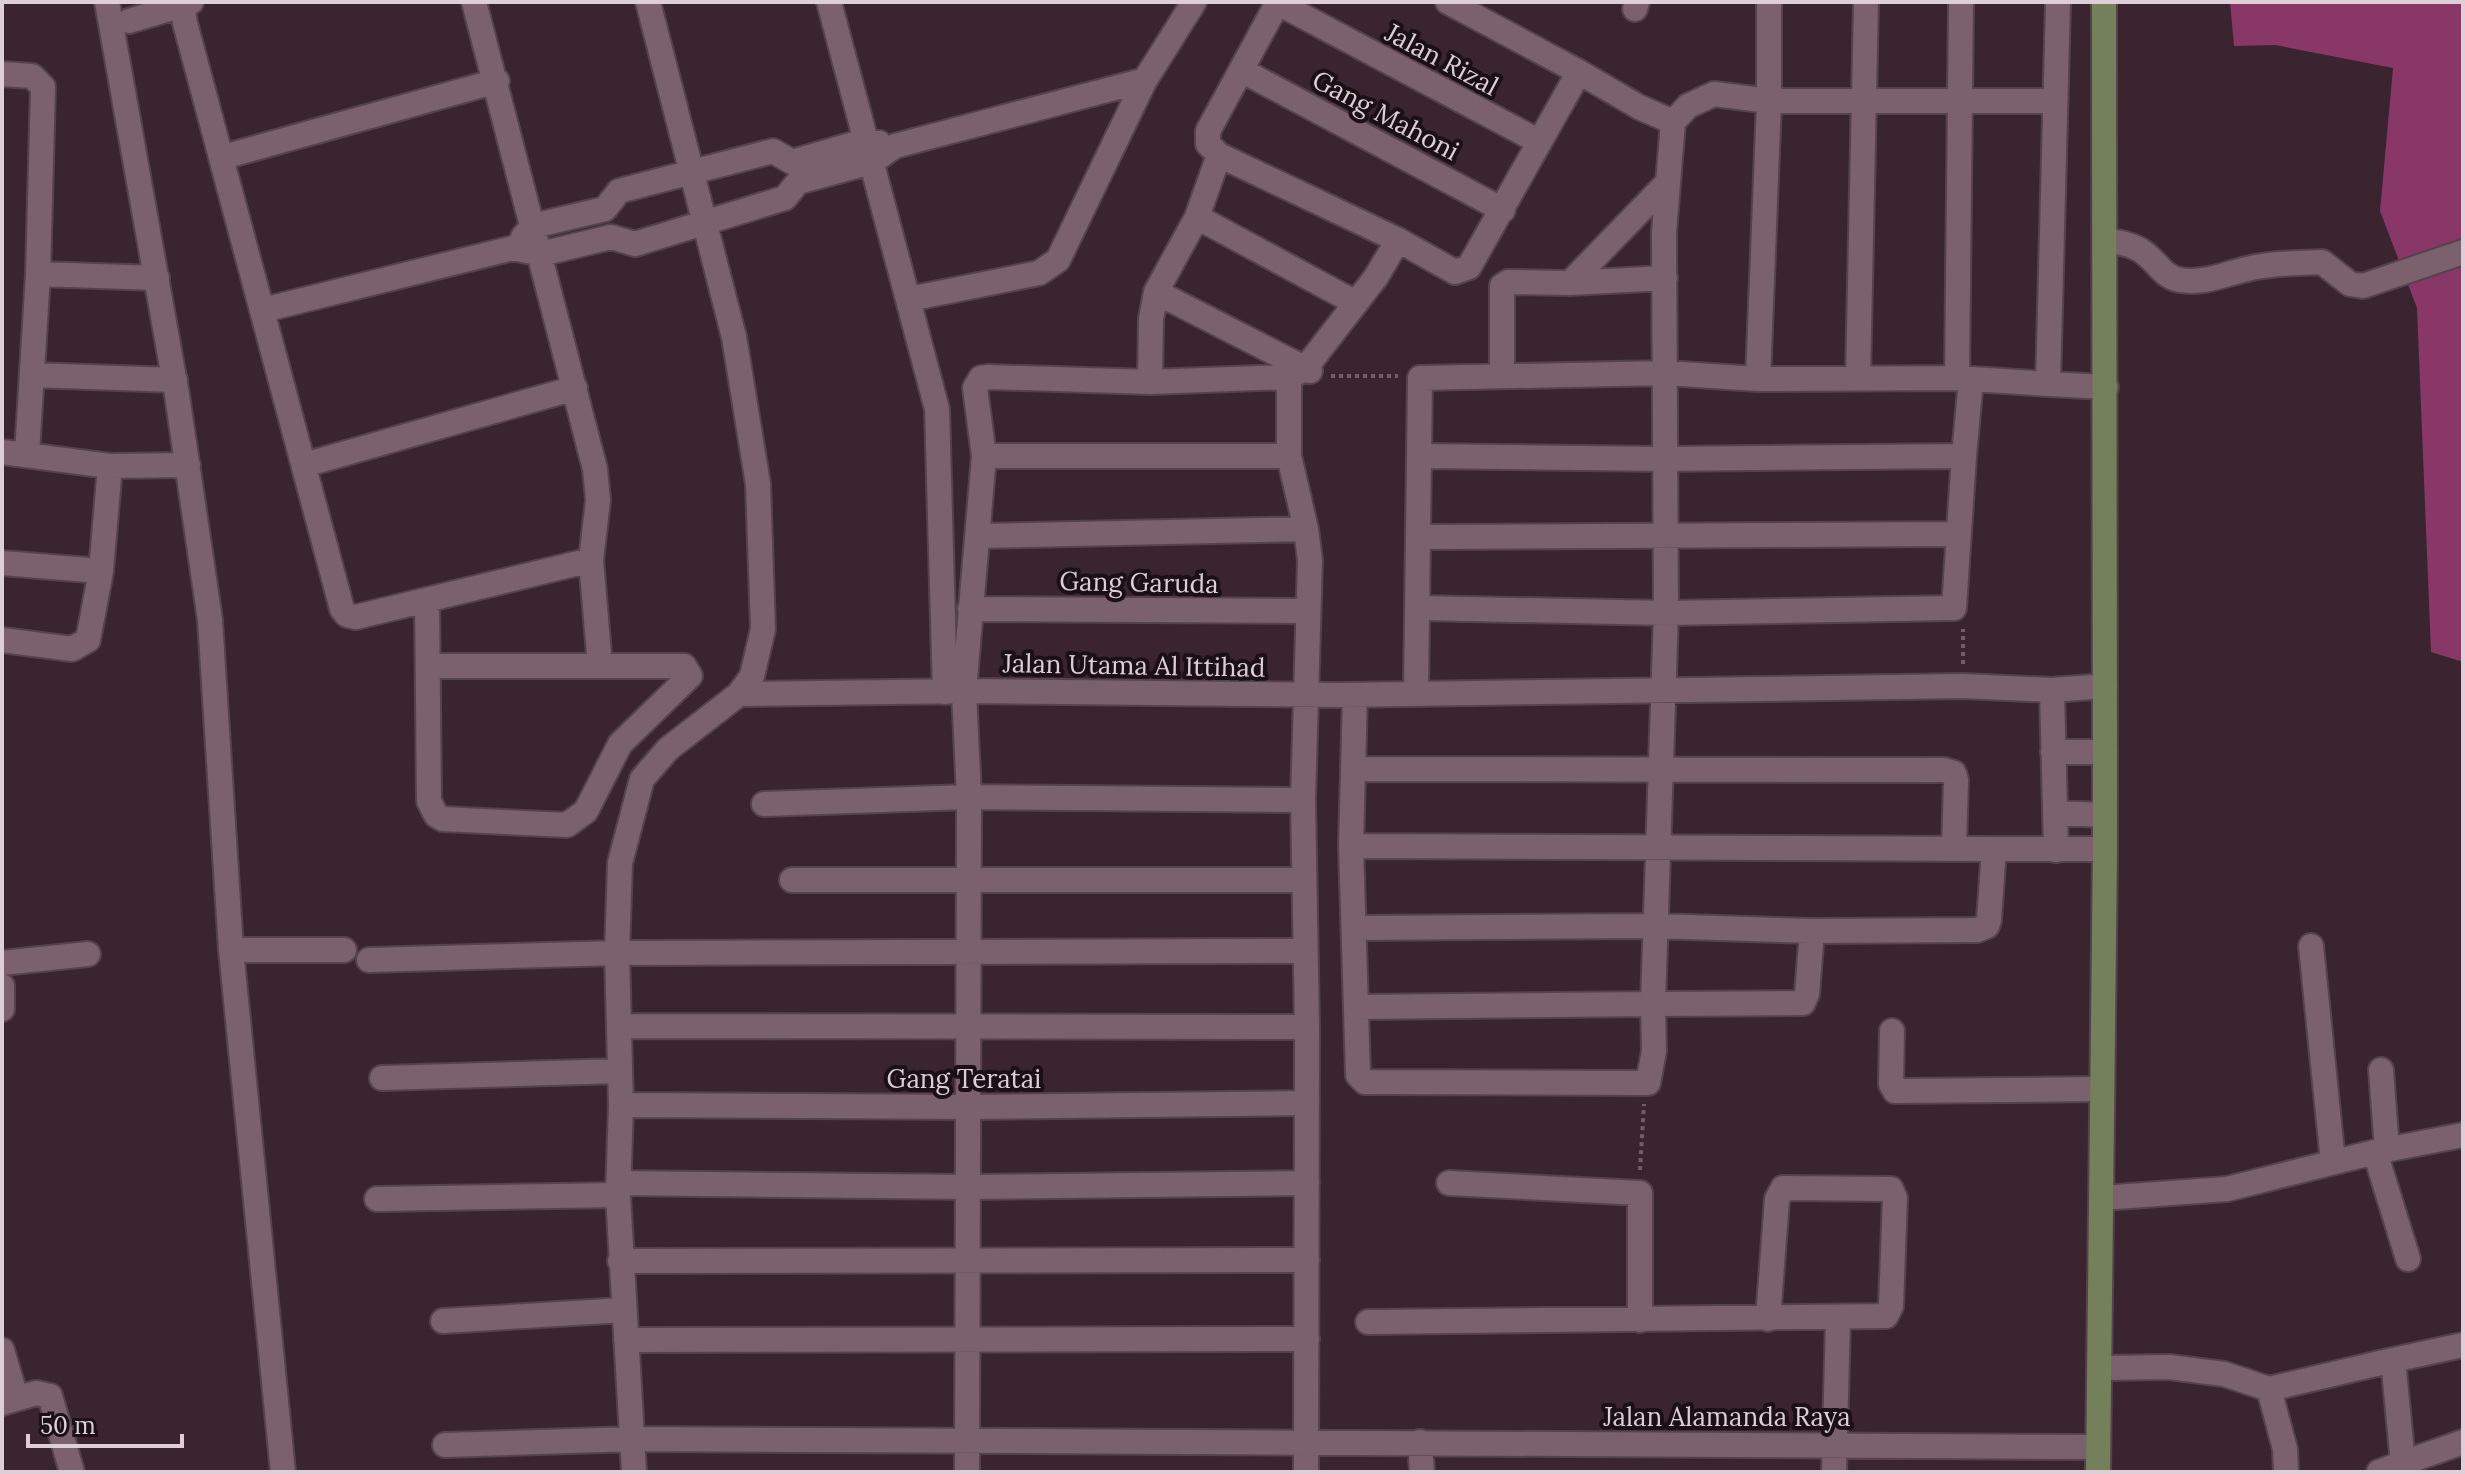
<svg xmlns="http://www.w3.org/2000/svg" width="2465" height="1474" font-family="Lora,serif">
<rect width="100%" height="100%" fill="#39242f"/>
<path fill="#893766" d="M2230 2H2463V662L2431 652 2417 308 2380 211 2393 68 2275 45 2234 46Z"/>
<g fill="none" stroke-linecap="round" stroke-linejoin="round">
<g stroke="#54434c" stroke-width="28">
<path id="minor" d="M107 2 177 395 210 620 231 950 283 1472
M191 2 182 5 185 23 342 609 347 615 356 617 591 560
M829 2 937 409 945 692
M1278 2 1208 131V144L1219 155 1398 240 1376 277 1304 370 1289 377V456L1306 529
M1769 2V101L1714 94 1688 106 1673 122 1664 232 1666 613 1653 1004 1803 1003 1807 994 1812 931
M1278 3 1538 141
M1635 9 1637 2
M129 21 182 5
M1241 70 1503 210
M1579 72 1639 107 1673 122
M2 74 32 76 43 87 38 274 27 453
M223 157 497 81
M1197 217 1356 303
M523 237 533 226 605 209 619 191 773 151 792 162 864 141 879 143
M1398 240 1455 272 1469 267 1579 72 1448 2
M2107 241C2157 244 2153 275 2180 280 2204 284 2225 274 2247 269 2271 263 2298 263 2322 262L2350 284 2363 286 2463 252
M38 274 157 278
M1665 278 1570 283 1666 184
M1156 292 1310 371
M909 299 1039 273 1058 260 1145 80 1194 2
M263 310 513 248 541 254 611 237 635 244 785 198 798 182 872 162 895 146 1145 80
M32 375 175 380
M1502 376V286L1508 282 1570 283
M1858 378 1866 2
M1957 378 1961 2
M1758 379 1769 101H2055
M1150 382 1151 319 1156 292 1197 217 1219 155
M2048 384 2106 387
M2 452 110 466 188 465
M984 456H1289
M1421 456 1663 459 1964 456 1971 379
M304 465 575 388
M978 536 1306 529 1310 560 1303 800 1307 1027 1306 1472
M1419 537 1959 534
M2 563 101 571
M427 600 429 801 436 815 443 819 567 825 586 811 620 744 690 676 684 666H600
M1420 608 1666 613 1954 608 1964 456
M970 609 1307 611
M2 640 72 649 88 640 101 571 110 466
M428 666H600L591 560 598 500 595 469 474 2
M2052 690 2056 850
M1416 692 1420 378 1665 373 1758 379 1957 378 2048 384 2058 2
M739 694 964 691 1341 695 1963 686 2052 690 2105 686
M1355 695 1351 846 1358 1075 1365 1082 1648 1083 1654 1051 1653 1004 1357 1007
M2053 752H2105
M1353 769 1944 770 1954 773 1956 780 1954 848
M764 804 969 797 1303 800
M2055 813 2105 815
M1351 846 1994 849
M792 880H1303
M1354 928 1655 926 1812 931 1977 930 1987 926 1989 920 1994 849H2105
M2311 946 2333 1162
M231 950H344
M369 960 617 953 1305 951
M2 963 88 954
M2 986V1009
M619 1026 1307 1027
M1892 1031 1891 1084 1895 1091 2102 1089
M2381 1070 2387 1150
M382 1078 619 1071
M621 1105 969 1107 1307 1103
M2375 1152 2408 1259
M619 1183 969 1187 1307 1183
M1449 1183 1640 1193V1320
M2102 1198 2227 1189 2375 1152 2463 1135
M377 1199 618 1195
M620 1261 1307 1260
M443 1321 624 1310
M1368 1322 1886 1316 1891 1306 1895 1198 1891 1189 1783 1188 1777 1199 1768 1319
M626 1340 1307 1339
M2 1350 16 1398
M2393 1360 2463 1345
M2100 1368 2169 1367 2224 1374 2269 1389 2393 1360 2403 1463 2379 1472
M2269 1389 2285 1449 2286 1472
M2 1403 36 1393 50 1396 72 1472
M1420 1442 1422 1472
M445 1445 632 1439 2098 1447
M2403 1463 2463 1442
M634 1472 618 1195 621 1105 617 953 620 863 642 779 668 749 739 694 752 676 763 629 758 484 734 337 648 2
M967 1472 969 797 964 691 984 456 975 388 981 378 988 377 1150 382 1289 377
M1834 1472 1838 1319"/>
</g>
<g stroke="#54434c" stroke-width="28">
<path id="major" d="M2098 1472 2105 849 2104 2"/>
</g>
<path stroke="#715e67" stroke-width="4" stroke-dasharray="4 4" stroke-linecap="butt" d="M1331 376H1398
M1963 664V629
M1640 1170 1644 1104"/>
<use href="#minor" stroke="#7a616d" stroke-width="24"/>
<use href="#major" stroke="#748059" stroke-width="24"/>
</g>
<g text-anchor="middle" dominant-baseline="central" stroke-width="8" stroke-linejoin="round" paint-order="stroke">
<g font-size="26" fill="#decfd6" stroke="#1a1015">
<text transform="translate(1442 59) rotate(28)">Jalan Rizal</text>
<text transform="translate(1386 115) rotate(28)">Gang Mahoni</text>
<text transform="translate(1139 582) rotate(1)">Gang Garuda</text>
<text transform="translate(1134 665) rotate(1)">Jalan Utama Al Ittihad</text>
<text x="964" y="1078">Gang Teratai</text>
<text x="1727" y="1416">Jalan Alamanda Raya</text>
</g>
</g>
<rect width="2465" height="1474" fill="none" stroke="#decfd6" stroke-width="8"/>
<path d="M28 1434v12h154v-12" fill="none" stroke="#decfd6" stroke-width="4"/>
<text x="40" y="1434" font-size="24" fill="#decfd6" stroke="#1a1015" stroke-width="6" paint-order="stroke">50 m</text>
</svg>
